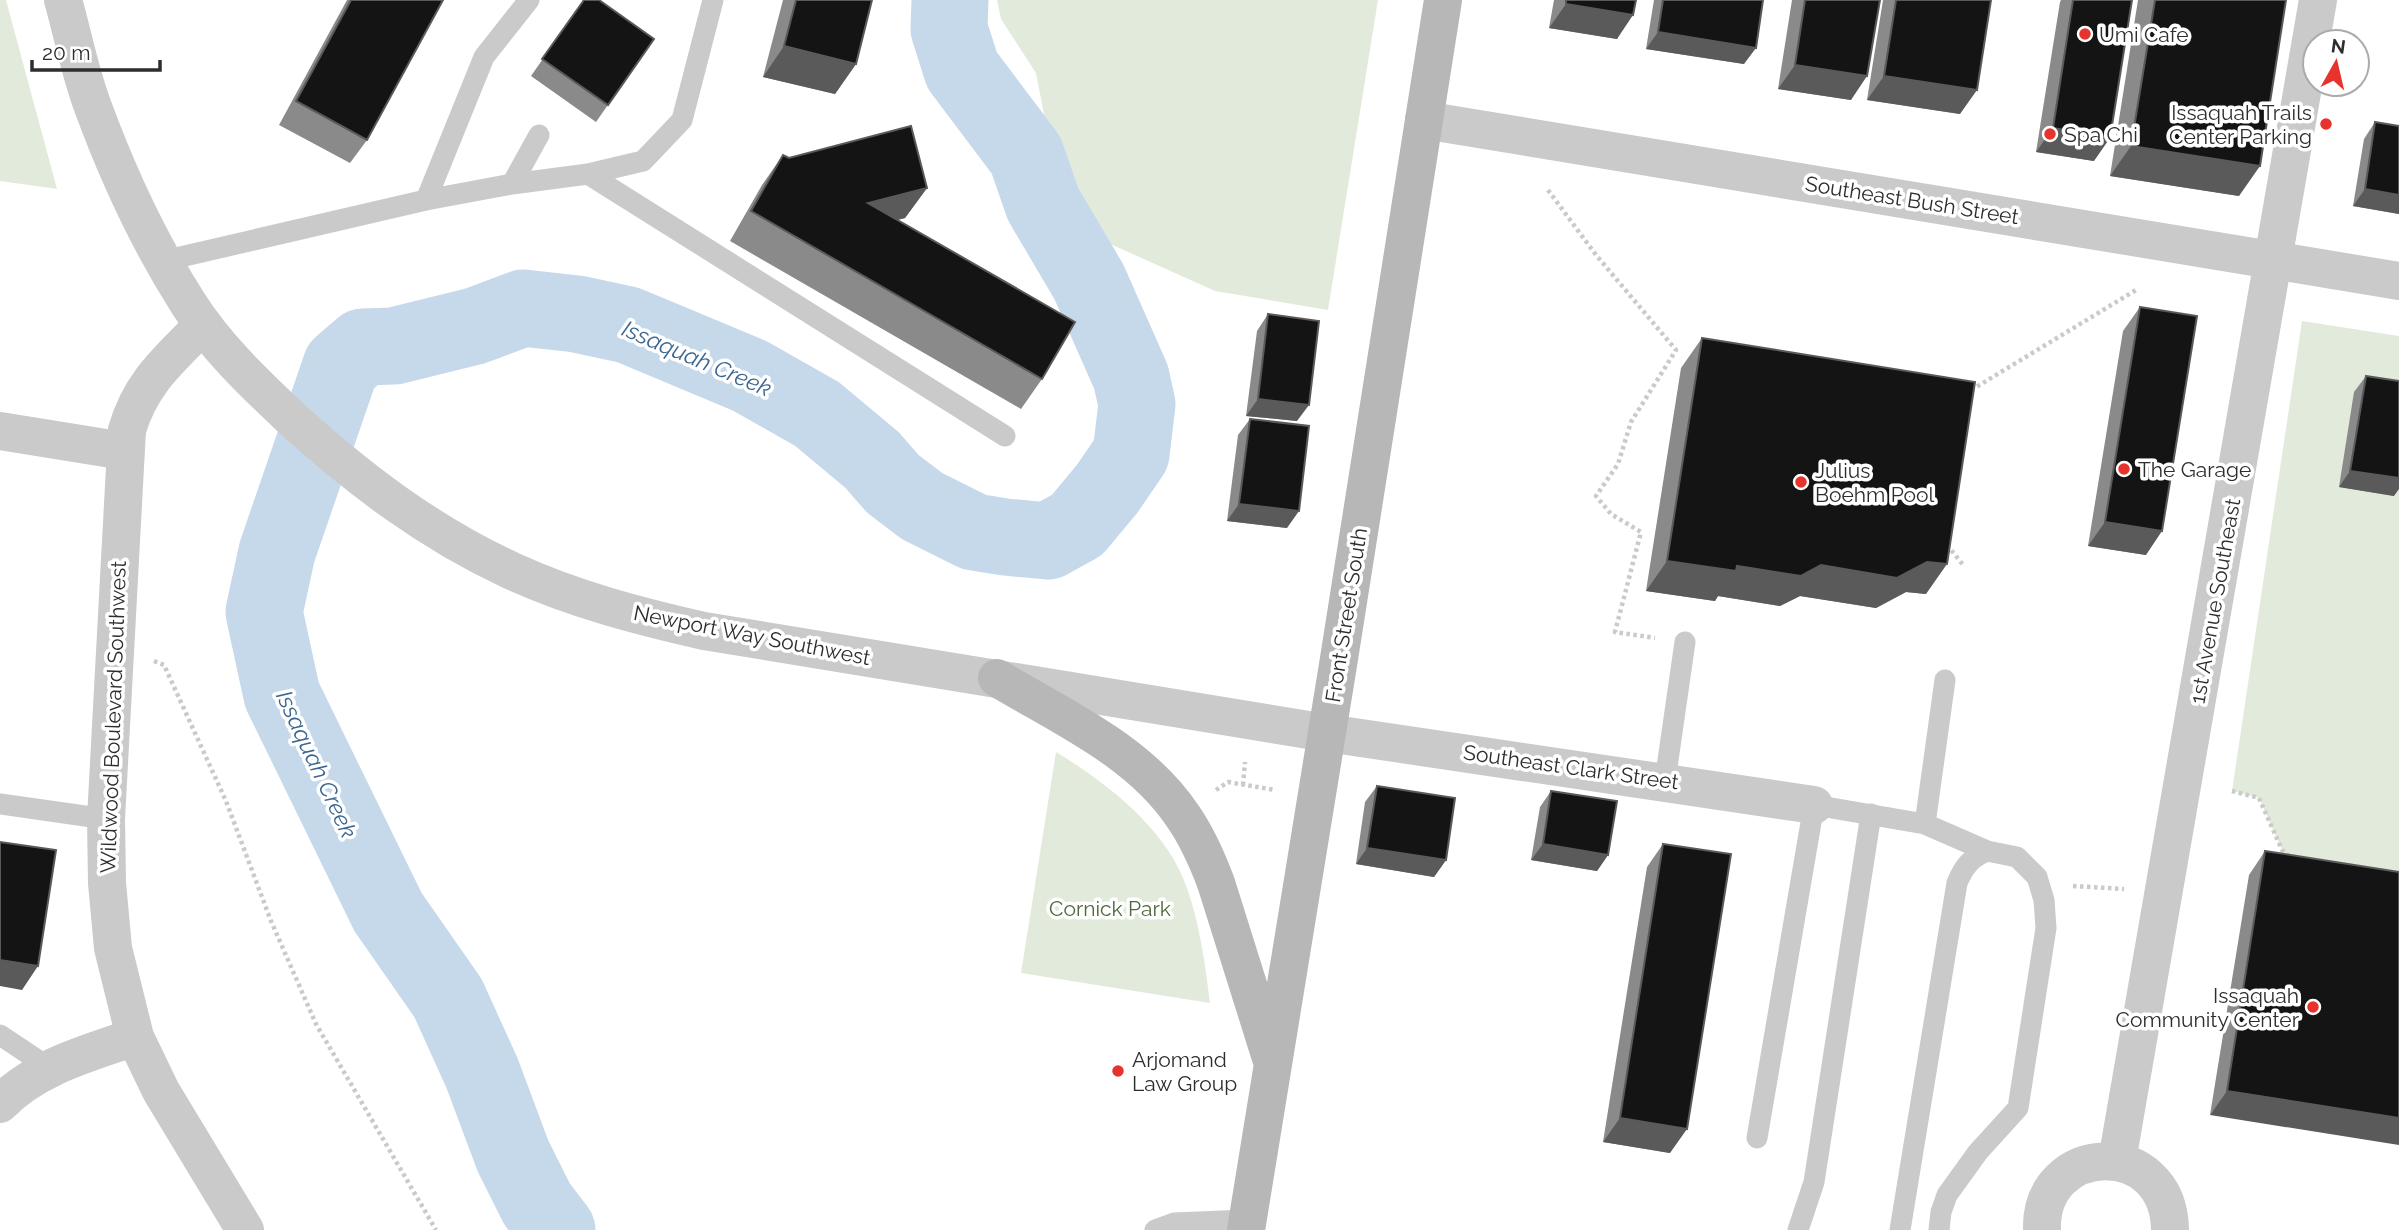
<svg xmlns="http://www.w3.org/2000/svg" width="2399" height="1230" font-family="Raleway,sans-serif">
<rect width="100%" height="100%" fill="#fff"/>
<path fill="#e2ebdb" d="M0 0H6L57 189 0 181Z
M997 0H1378L1328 310 1215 291 1088 234 1047 130 1036 73 1001 19Z
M2302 321 2399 336V880L2299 864 2282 850 2259 798 2232 791Z
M1056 752C1107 783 1167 829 1187 888 1200 925 1205 964 1210 1003L1021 973Z"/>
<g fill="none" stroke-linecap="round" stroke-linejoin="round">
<path stroke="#c6d9eb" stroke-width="77" d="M557 1230 537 1204 513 1156 482 1073 448 998 388 912 282 695 264 612 277 552 341 366 363 347 394 346 475 326 523 308 577 314 628 325 750 376 817 414 872 460 893 484 922 506 974 532 1005 537 1048 541 1077 525 1107 489 1131 454 1137 404 1131 377 1089 282 1043 204 1026 155 962 70 949 29 950 0"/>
<path stroke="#cacaca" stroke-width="4.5" stroke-dasharray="3.5 3.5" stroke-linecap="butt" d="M1548 190 1596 255 1676 350 1631 422 1618 464 1596 496 1611 514 1641 532 1615 632 1655 638
M1972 391 1973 389 2136 290
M1947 545 1964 566
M154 661 164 665 226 801 271 921 316 1024 436 1230
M1243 785 1245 762
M1216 790 1228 782 1275 790
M2232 791 2259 798 2282 850 2291 858
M2073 886 2124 889"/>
<path stroke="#cacaca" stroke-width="21" d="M588 174 1005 436
M512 184 539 135
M426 200 484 57 529 0
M163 261 426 200 512 184 588 174 643 161 682 120 713 0
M1665 781 1685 642
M0 804 106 819
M1925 824 1945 680
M0 1035 51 1069
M1757 1138 1814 805 1925 824 1987 851 2017 857 2037 877 2044 900 2046 928 2018 1108 1978 1152 1947 1195 1941 1212 1939 1230
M1155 1230 1174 1223 1247 1220
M1798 1230 1814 1182 1871 814
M1900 1230 1957 883C1964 866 1971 858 1987 851"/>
<path stroke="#cacaca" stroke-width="38" d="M1424 120 2399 281
M203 325C169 360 141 382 127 430L106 819 107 883 113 948 135 1037 161 1091 245 1230
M0 431 124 451
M1327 733 1814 805
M0 1104C35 1067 89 1053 135 1037
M2117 1161 2318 0
M2042 1230C2039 1141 2169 1136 2170 1230"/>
<path stroke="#cacaca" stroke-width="38" d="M63 0C73 35 80 73 93 107 118 175 149 242 188 303 215 346 253 382 290 417 357 478 429 533 512 571 573 599 638 616 704 631L1327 733"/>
<path stroke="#b7b7b7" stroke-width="38" d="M997 678C1062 717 1139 751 1182 815 1197 836 1207 859 1216 883L1271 1058
M1246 1230 1338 665 1443 0"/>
</g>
<path fill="#8a8a8a" d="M347 0H443L367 140 350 163 279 125Z
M584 0 654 39 596 122 531 76Z
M783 0H872L856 64 835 94 763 77Z
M1554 0H1636L1617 39 1549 28Z
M1654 0H1763L1744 64 1646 49Z
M1792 0H1880L1851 100 1778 89Z
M1883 0H1991L1960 114 1867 100Z
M2061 0H2073L2094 161 2036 152 2060 2Z
M2138 0H2286L2239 196 2110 176Z
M2375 122 2399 126V214L2353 206 2364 139Z
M783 155 789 158 927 188 905 218 897 220 1042 379 1021 409 730 241 762 185Z
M2140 307 2146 555 2088 546 2123 331Z
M1268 314 1297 421 1246 416 1257 331Z
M1702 338 1926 594 1906 592 1876 608 1800 596 1780 606 1718 596 1715 601 1646 591 1681 368Z
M2366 376 2394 496 2339 487 2354 392Z
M1250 419 1287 528 1227 521 1238 435Z
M1377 786 1446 860 1434 877 1356 864 1365 802Z
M1551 791 1608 855 1597 871 1531 860 1540 807Z
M1663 844 1670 1153 1603 1142 1647 867Z
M2265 851 2399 872 2210 1115 2249 875Z"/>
<path fill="#5a5a5a" d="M1566 4 1633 15 1617 39 1549 28Z
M1658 32 1756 48 1744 64 1646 49Z
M784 46 856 64 835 94 763 77Z
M1795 65 1867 76 1851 100 1778 89Z
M1884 76 1977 90 1960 114 1867 100Z
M2053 128 2110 138 2094 161 2036 152Z
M2131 146 2260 166 2239 196 2110 176Z
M927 188 905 218 847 233 868 203Z
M2365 189 2399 195V214L2353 206Z
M1258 399 1309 405 1297 421 1246 416Z
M2350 471 2399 478V489L2394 496 2339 487Z
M1239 504 1299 511 1287 528 1227 521Z
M2105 522 2162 531 2146 555 2088 546Z
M1667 561 1737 566 1821 565 1927 562 1947 564 1926 594 1906 592 1876 608 1800 596 1780 606 1718 596 1715 601 1646 591Z
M1543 844 1608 855 1597 871 1531 860Z
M1367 848 1446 860 1434 877 1356 864Z
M0 960 38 966 22 990 0 986Z
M2227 1091 2399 1118V1145L2210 1115Z
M1620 1118 1687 1129 1670 1153 1603 1142Z"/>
<path fill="#141414" stroke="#5a5a5a" stroke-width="2" d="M351 0H443L367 140 296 101Z
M584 0H599L654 39 608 105 542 59Z
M796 0H872L856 64 784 46Z
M1566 0H1636L1633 15 1566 4Z
M1663 0H1763L1756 48 1658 32Z
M1805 0H1880L1867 76 1795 65Z
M1896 0H1991L1977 90 1884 76Z
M2073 0H2132L2110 138 2053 128Z
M2155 0H2286L2260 166 2131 146Z
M2375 122 2399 126V195L2365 189Z
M911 126 927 188 868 203 1075 322 1042 379 751 211 783 155 789 158Z
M2140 307 2197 316 2162 531 2105 522Z
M1268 314 1319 321 1309 405 1258 399Z
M1702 338 1975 382 1947 564 1927 562 1897 578 1821 565 1801 576 1737 566 1736 571 1667 561Z
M2366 376 2399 381V478L2350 471Z
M1250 419 1309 426 1299 511 1239 504Z
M1377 786 1455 798 1446 860 1367 848Z
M1551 791 1617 801 1608 855 1543 844Z
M0 842 56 850 38 966 0 960Z
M1663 844 1731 854 1687 1129 1620 1118Z
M2265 851 2399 872V1118L2227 1091Z"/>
<g fill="#e7332d" stroke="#fff" stroke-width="2.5">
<circle cx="2085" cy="34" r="7"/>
<circle cx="2326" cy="124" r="7"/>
<circle cx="2050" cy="134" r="7"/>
<circle cx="2124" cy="469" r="7"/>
<circle cx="1801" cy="482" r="7"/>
<circle cx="2313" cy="1007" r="7"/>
<circle cx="1118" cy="1071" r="7"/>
</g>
<g text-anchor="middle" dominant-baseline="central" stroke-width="7" stroke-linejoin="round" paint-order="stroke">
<g font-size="21" fill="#2d2d2d" stroke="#fff" text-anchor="start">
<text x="2099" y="34">Umi Cafe</text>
<text x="2312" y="112" text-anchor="end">Issaquah Trails<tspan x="2312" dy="24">Center Parking</tspan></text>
<text x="2064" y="134">Spa Chi</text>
<text x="2138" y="469">The Garage</text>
<text x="1815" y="470">Julius<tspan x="1815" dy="24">Boehm Pool</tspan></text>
<text x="2299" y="995" text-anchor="end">Issaquah<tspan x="2299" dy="24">Community Center</tspan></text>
<text x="1132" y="1059">Arjomand<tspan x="1132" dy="24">Law Group</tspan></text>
</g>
<g font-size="21" fill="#2d2d2d" stroke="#fff">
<text transform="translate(1912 200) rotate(9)">Southeast Bush Street</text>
<text transform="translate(2215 601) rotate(-80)">1st Avenue Southeast</text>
<text transform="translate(1346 615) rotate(-81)">Front Street South</text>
<text transform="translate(752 635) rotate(11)">Newport Way Southwest</text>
<text transform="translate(113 717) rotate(-88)">Wildwood Boulevard Southwest</text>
<text transform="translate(1571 767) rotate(8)">Southeast Clark Street</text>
</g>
<g font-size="21" fill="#4b693a" stroke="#fff">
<text x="1110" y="908">Cornick Park</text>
</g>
<g font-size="23" font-style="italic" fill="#3b6690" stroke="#fff">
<text transform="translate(697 358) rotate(23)">Issaquah Creek</text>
<text transform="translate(317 764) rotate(65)">Issaquah Creek</text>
</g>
</g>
<g transform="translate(2336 63) rotate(8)"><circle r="33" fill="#ffffff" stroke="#ababab" stroke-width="2"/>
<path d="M0-5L12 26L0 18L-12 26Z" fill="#e7332d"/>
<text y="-10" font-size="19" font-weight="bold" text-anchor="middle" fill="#2d2d2d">N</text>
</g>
<path d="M32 60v10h128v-10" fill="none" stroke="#2d2d2d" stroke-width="3.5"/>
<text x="42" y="60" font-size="21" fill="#2d2d2d" stroke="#ffffff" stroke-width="5" paint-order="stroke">20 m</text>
</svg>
